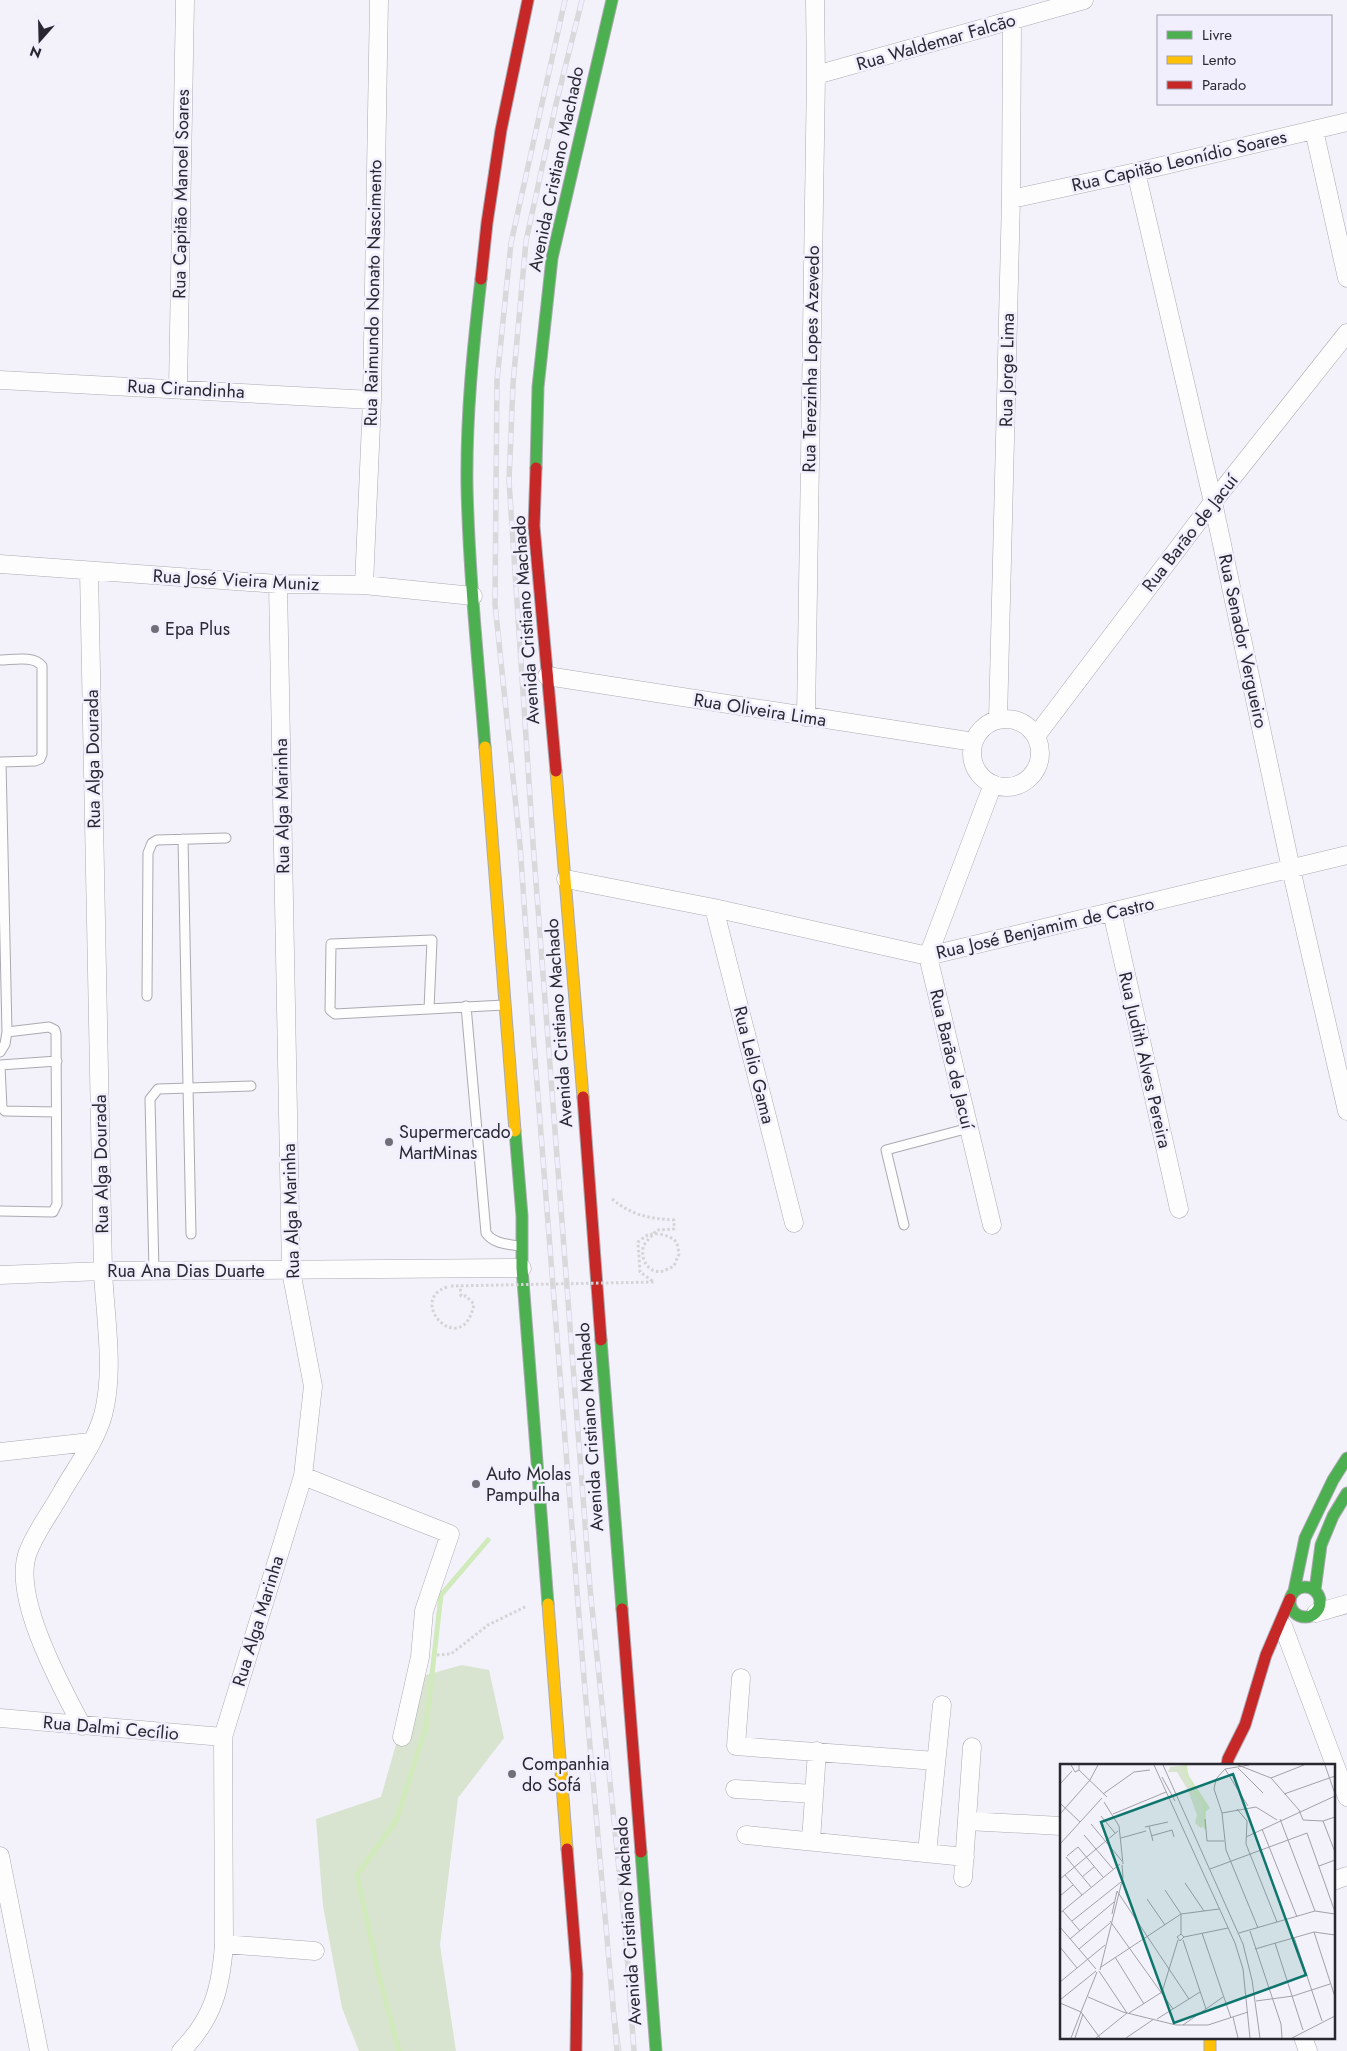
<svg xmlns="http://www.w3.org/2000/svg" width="1347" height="2051" font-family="Jost,sans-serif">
<rect width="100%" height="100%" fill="#f3f2fa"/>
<path fill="#d8e4d0" d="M462 1665 489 1670 504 1738 458 1798 440 1945 456 2051H359L342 2008 323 1906 316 1819 381 1797 415 1678Z"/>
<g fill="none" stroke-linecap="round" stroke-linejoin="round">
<path stroke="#d1eabc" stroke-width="5" d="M399 2051 379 1976 357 1875 396 1821 426 1727 441 1595 488 1540"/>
<g stroke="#abaab1" stroke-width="11">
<path id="lane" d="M0 660C12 660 34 655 42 666V754L40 759 35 761 1 762 7 1032 5 1044 0 1052
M183 839 191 1234
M147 996 148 853 152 843 157 840 226 838
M466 1006 486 1233C494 1244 507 1244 519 1246
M429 1009 335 1014 330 1010 331 944 432 940 429 1009 504 1005
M0 1065 57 1061
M0 1067 2 1108 5 1111 56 1112
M0 1211 53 1212 57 1204 56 1034 55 1030 49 1027 7 1032
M904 1225 886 1150 969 1128
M154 1271 150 1099 158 1089 251 1086"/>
</g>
<g stroke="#abaab1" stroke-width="19">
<path id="street" d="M816 75 1084 0
M1314 130 1347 278
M1136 172 1213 502 1291 869 1347 1111
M1011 199 1136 172 1347 122
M0 380 372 400
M178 388 185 0
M0 564 278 584 364 585 473 596
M364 585 372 400 379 0
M547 676 974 742
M806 717 816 75 815 0
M972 753a34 34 0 1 1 68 0a34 34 0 1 1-68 0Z
M998 720 1011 199 1012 20
M1036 736 1213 502 1347 333
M566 879 714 908 928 956 1347 855
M714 908 794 1223
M1112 912 1179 1209
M992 1225 928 956 993 784
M0 1275 103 1271 522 1268
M0 1452 90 1442
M303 1476 450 1534 424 1611 420 1657 402 1737
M1316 1613 1347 1604
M1283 1626 1347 1797
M741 1678 736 1746 936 1761
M0 1718 223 1737
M82 1726C61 1686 11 1596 28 1552 36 1531 51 1512 62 1492 75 1469 96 1441 103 1415 115 1371 105 1317 103 1271L89 571
M735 1789 814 1794
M967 1821 1061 1826
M746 1835 965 1857
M811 1841 817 1751
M927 1853 942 1705
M0 1856 39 2051
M963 1878 972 1747
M1333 1881 1347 1876
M224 1944 315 1951
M1303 2037 1308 2051
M181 2051C213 2019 221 1988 224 1944L223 1737 303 1476 313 1386 291 1271 278 584"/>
</g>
<g stroke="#abaab1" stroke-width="13">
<path id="fast" d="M481 279C473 348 466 417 467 487 469 573 478 660 485 747
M536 468 538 387 552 258 612 0
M515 1131 522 1216V1268L548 1604
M601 1340 622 1609
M1290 1602a15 15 0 1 1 30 0a15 15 0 1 1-30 0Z
M1315 1590 1321 1545 1333 1516 1347 1493
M1294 1591 1305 1538 1333 1480 1347 1458
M641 1852 656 2051"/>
</g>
<g stroke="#abaab1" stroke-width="13">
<path id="slow" d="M485 747 515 1131
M556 771 583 1097
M548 1604 567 1849
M1210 2037V2051"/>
</g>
<g stroke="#abaab1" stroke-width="13">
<path id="jam" d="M481 279 487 223 501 130 528 0
M536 468 534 526 556 771
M583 1097 601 1340
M622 1609 641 1852
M1227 1765 1228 1759 1245 1725 1266 1655 1290 1599
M567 1849 577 1974 576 2051"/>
</g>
<path stroke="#d4d4d7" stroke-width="3" stroke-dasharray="2.5 2.5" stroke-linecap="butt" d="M612 1199C633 1216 648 1218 674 1220V1229L657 1230C653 1235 647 1240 644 1245 639 1257 648 1275 663 1271 666 1270 670 1268 674 1266L679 1254C678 1250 678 1245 676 1242 671 1235 656 1232 648 1235 645 1236 641 1240 638 1242L640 1272 654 1282
M447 1287C405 1301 463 1361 474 1304L466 1296H461L460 1286
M437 1655 451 1654 488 1625 527 1606"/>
<use href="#lane" stroke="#fdfdfe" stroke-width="9"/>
<use href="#street" stroke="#fdfdfe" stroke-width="18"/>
<use href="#fast" stroke="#4caf50" stroke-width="11"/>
<use href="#slow" stroke="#ffc107" stroke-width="11"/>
<use href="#jam" stroke="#c62828" stroke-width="11"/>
<path stroke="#d9d8db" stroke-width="1" d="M614 1999 621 2051"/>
<g stroke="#d9d8db" stroke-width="5.5">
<path id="rail" d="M565 0 511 243 497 380 495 604 520 845 534 1045 583 1667 617 2051
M582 0 556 104 526 241 513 384 509 481 533 843 590 1588 625 1928 634 2051"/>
</g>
<use href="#rail" stroke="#f1effd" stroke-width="4" stroke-dasharray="11" stroke-linecap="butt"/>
<path stroke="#d4d4d7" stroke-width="3" stroke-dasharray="2.5 2.5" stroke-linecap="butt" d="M451 1286 654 1282"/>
</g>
<g fill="#706f77" stroke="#f1effd" stroke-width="2">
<circle cx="155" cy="629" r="5"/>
<circle cx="389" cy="1142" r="5"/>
<circle cx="476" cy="1484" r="5"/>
<circle cx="512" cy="1774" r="5"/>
</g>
<g text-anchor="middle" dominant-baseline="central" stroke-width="5" stroke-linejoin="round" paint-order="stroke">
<g font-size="18" fill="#292830" stroke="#f1effd">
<text transform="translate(936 42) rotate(-16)">Rua Waldemar Falcão</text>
<text transform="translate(1179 161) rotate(-13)">Rua Capitão Leonídio Soares</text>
<text transform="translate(556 169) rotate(-78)">Avenida Cristiano Machado</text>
<text transform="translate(181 194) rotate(-89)">Rua Capitão Manoel Soares</text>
<text transform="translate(373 293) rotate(-89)">Rua Raimundo Nonato Nascimento</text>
<text transform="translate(811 359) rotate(-89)">Rua Terezinha Lopes Azevedo</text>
<text transform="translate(1007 370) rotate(-89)">Rua Jorge Lima</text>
<text transform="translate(186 389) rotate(3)">Rua Cirandinha</text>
<text transform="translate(1190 533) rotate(-52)">Rua Barão de Jacuí</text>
<text transform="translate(236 580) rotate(3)">Rua José Vieira Muniz</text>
<text transform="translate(526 620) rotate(-94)">Avenida Cristiano Machado</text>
<text transform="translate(1243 641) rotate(78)">Rua Senador Vergueiro</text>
<text transform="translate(760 710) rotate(9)">Rua Oliveira Lima</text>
<text transform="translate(93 759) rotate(-91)">Rua Alga Dourada</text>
<text transform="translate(282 806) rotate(-91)">Rua Alga Marinha</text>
<text transform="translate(1045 928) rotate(-13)">Rua José Benjamim de Castro</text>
<text transform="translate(559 1023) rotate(-94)">Avenida Cristiano Machado</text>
<text transform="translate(952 1059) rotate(77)">Rua Barão de Jacuí</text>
<text transform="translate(1145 1060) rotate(77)">Rua Judith Alves Pereira</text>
<text transform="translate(754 1065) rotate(76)">Rua Lelio Gama</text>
<text transform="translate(101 1164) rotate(-91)">Rua Alga Dourada</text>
<text transform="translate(291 1211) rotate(-92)">Rua Alga Marinha</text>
<text x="186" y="1271">Rua Ana Dias Duarte</text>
<text transform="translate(590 1427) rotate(-94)">Avenida Cristiano Machado</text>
<text transform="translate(258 1621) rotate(-73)">Rua Alga Marinha</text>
<text transform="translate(111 1728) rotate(5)">Rua Dalmi Cecílio</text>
<text transform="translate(628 1921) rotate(-94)">Avenida Cristiano Machado</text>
</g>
<g font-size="18" fill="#292830" stroke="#f1effd" text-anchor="start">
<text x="165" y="629">Epa Plus</text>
<text x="399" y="1132">Supermercado<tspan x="399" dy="21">MartMinas</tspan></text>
<text x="486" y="1474">Auto Molas<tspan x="486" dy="21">Pampulha</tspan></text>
<text x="522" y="1764">Companhia<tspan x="522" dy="21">do Sofá</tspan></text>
</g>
</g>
<g transform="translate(1060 1764)">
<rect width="275" height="275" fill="#f3f2fa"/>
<path d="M126 1 129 12 150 44 145 48 146 61 141 64 135 59 137 51 128 26 117 8H108L110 3Z" fill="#d8e4d0"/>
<path fill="none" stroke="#d1eabc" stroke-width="2.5" d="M126 1V10L144 40 145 65"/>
<path fill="none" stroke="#a2a1a9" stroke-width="1" d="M11 1 15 8 19 6V1M94 1 175 179 183 205 190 274M103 1 183 180 192 216 200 274M178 1 211 14 239 46 243 56 263 57 275 53M189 1 165 5 156 15 154 25 162 49 166 86 198 164M265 1 275 30M178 4 203 29M165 5 188 42M19 6 47 33M102 13 115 37M211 14 244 1M0 20 12 7M43 30 74 8 90 6M224 30 275 12M44 38 59 62 63 100M0 39 20 58M177 45 187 57 186 80 217 158M162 49 196 43 217 56M0 50 30 16 38 1M53 50 106 28M41 52 55 69M145 55 147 77H164M220 55 255 147M263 57 275 88M31 60 62 97M89 62 93 77M85 63 108 58M202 65 237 153M24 71 53 105M91 72 112 66 114 73M186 73 275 32M61 74 86 67M0 80 42 34M7 92 18 83 43 113M6 93 31 123M259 102 275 96M150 105 247 69 275 148M5 111 22 131M22 113 34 103M0 115 58 67M125 119 144 147M105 126 121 150V170L124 173 120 177 117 173 121 170M57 127 129 235M0 132 13 121M87 135 105 161M3 147 20 167M0 149 60 100M52 150 57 127M12 157 61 118M50 157 113 245M0 163 36 205M190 167 221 260 222 274M254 168 275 233M142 169 171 254M179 169 255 147 275 150M124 173 168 164M234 173 262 257M10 175 54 138M123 176 146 245M215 179 243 266M0 183 17 204M19 185 50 159M195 185 254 168 275 171M55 193 84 240M41 203 121 150 159 145M40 206 63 113 62 101M0 218 45 181M28 233 63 248 116 261H148L188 248M0 236 36 207M196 237 233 232 270 220M0 239 21 248 40 274M21 248 37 208M69 249 102 228 118 176M173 253 178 274M97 255 140 228M123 261 163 233M11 274 21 248M15 274 23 250M36 274 67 249 39 207M66 274 94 255M232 274 275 252"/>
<path fill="#0f766e" fill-opacity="0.15" stroke="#0f766e" stroke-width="2.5" d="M173 10 246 211 114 259 41 58Z"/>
<rect width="275" height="275" fill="none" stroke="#292830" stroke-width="2.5"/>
</g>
<rect x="1157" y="15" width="175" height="90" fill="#f1effd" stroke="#a19fab"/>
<rect x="1167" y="31" width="25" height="8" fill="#4caf50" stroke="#a19fab"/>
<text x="1202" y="40" font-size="15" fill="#292830">Livre</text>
<rect x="1167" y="56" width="25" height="8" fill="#ffc107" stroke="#a19fab"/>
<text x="1202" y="65" font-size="15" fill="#292830">Lento</text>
<rect x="1167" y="81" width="25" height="8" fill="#c62828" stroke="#a19fab"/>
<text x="1202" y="90" font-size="15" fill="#292830">Parado</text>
<g transform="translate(40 40) rotate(200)" stroke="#f1effd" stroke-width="4" paint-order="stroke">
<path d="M0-4L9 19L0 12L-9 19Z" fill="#292830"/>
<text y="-8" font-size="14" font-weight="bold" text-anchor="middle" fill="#292830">N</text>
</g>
</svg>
